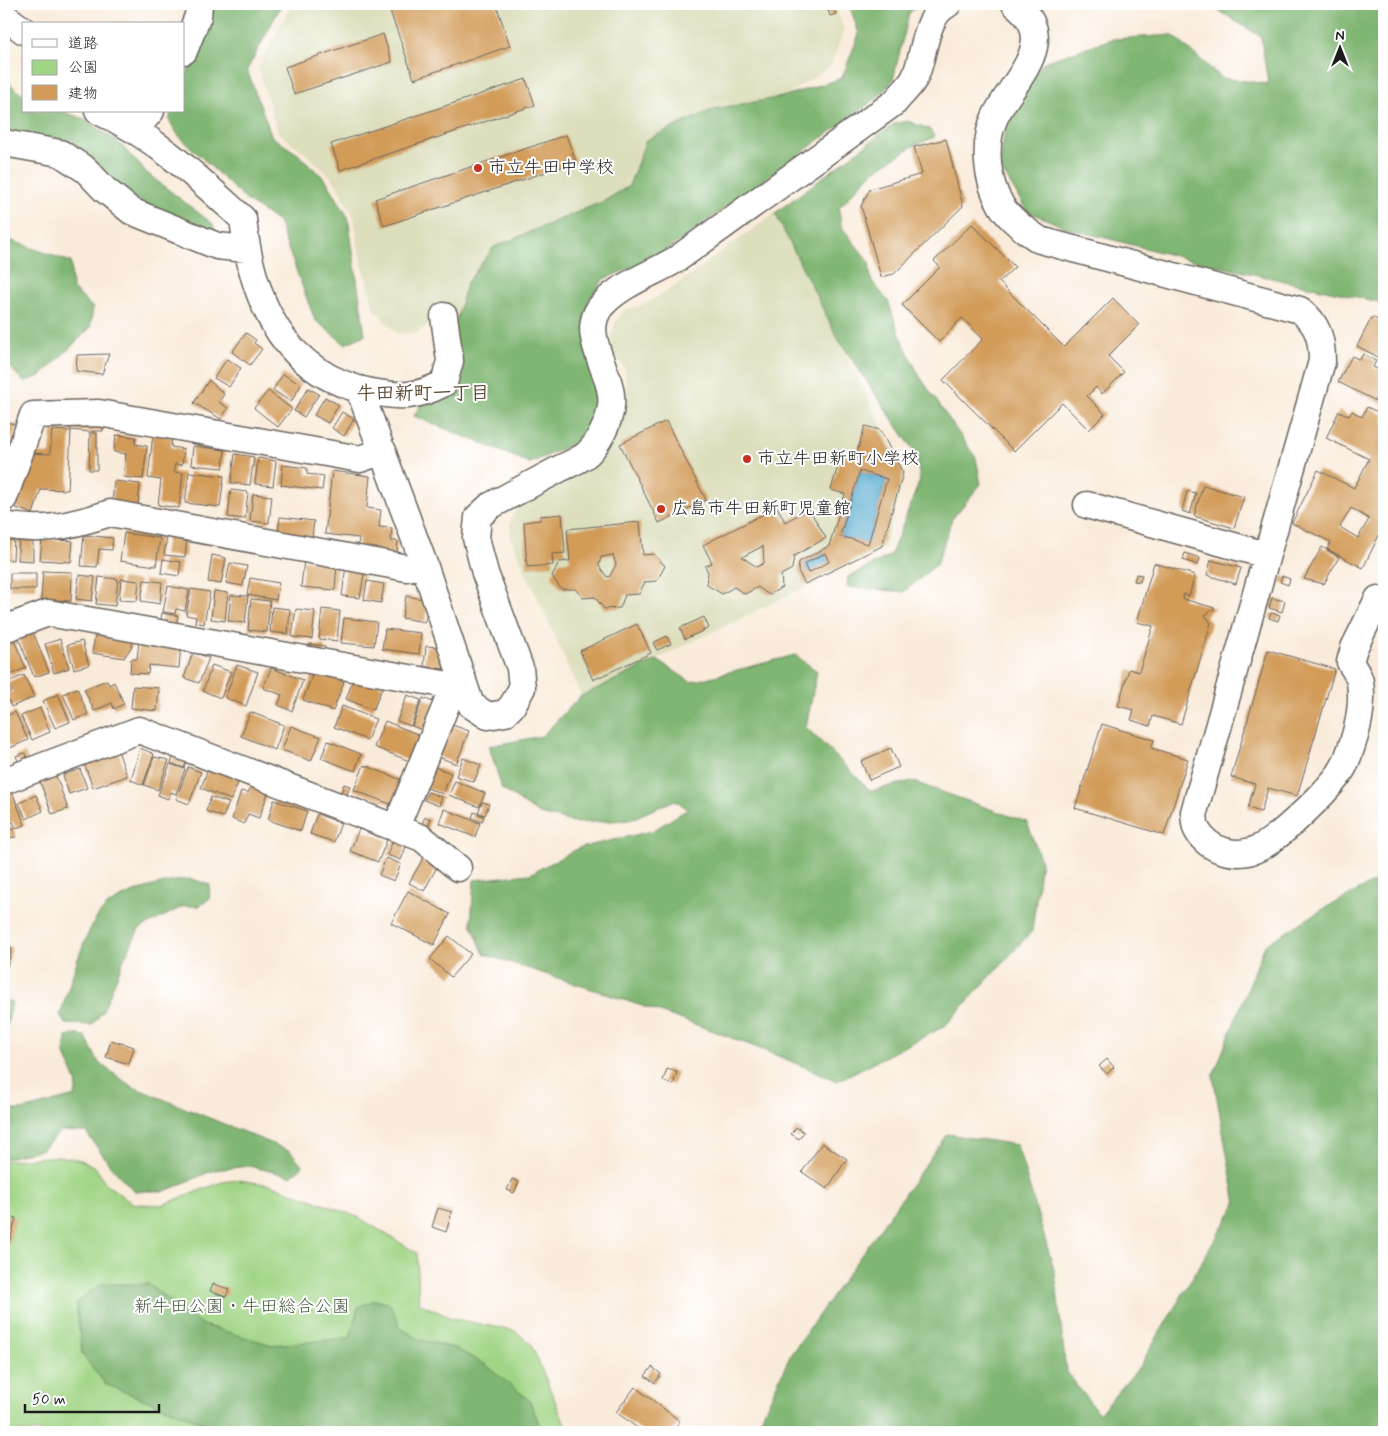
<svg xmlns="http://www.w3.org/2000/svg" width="1388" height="1436" font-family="Mynerve,'Klee One',sans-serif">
<rect width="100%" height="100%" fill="#fff"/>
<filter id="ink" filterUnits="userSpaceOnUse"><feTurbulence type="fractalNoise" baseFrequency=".02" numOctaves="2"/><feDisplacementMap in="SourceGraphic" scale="10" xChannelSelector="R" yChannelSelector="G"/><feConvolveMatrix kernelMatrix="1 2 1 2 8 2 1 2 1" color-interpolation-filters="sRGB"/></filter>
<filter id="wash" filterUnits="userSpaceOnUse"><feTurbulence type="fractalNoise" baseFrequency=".0096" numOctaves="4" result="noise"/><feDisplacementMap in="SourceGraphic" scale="20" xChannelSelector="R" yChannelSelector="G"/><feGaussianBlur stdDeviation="1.12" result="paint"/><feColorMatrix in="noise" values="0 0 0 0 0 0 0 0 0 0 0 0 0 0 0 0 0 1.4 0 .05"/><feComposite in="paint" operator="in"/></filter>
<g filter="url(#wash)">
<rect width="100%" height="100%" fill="#f9ebda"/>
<path fill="#dcdebc" d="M292 4H835L844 30 830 67 782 97 714 109 647 140 629 186 466 284 457 319 427 325 415 334 397 333 374 309 359 252 354 217 333 179 304 152 278 133 258 68Z
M775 213 905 473 885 548 581 696 510 537V523L517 507 590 467 615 435 624 413 627 390 625 369 612 349 611 335 615 323 624 310 640 306 666 292Z"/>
<path fill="#a1d586" stroke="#5e7851" d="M59 1156 81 1160 95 1167 107 1185 134 1204 162 1205 222 1182 238 1180 272 1185 358 1217 417 1253 419 1303 451 1318 515 1331 531 1344 568 1432H4V1161Z"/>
<path fill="#80b673" stroke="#4e6948" d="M210 4H282L247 70 272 137 298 154 326 180 348 217 365 335 345 344 315 320 278 222 245 199 178 135 169 120 172 111H184V81L203 39Z
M849 4H920L909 13 893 80 877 98 659 256 604 279 589 300 585 328 599 391 592 421 573 444 530 463 414 416 423 401 457 319 466 284 494 247 604 201 629 186 646 140 714 109 782 97 842 78 859 34Z
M1217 4H1384V303L1199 262 1067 228 1027 211 1000 167 1007 111 1044 62 1112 39 1172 35 1222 78 1268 84 1261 37 1218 10Z
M4 79 24 96V111H59L82 118 118 142 148 174 213 224 215 230 213 235 143 204 122 191 81 151 6 132 4 130Z
M907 121 929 129 935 137 913 146 872 172 839 208 841 226 869 262 871 280 888 301 900 336 920 377 976 458 981 484 952 519 937 564 904 592 847 587 848 577 891 555 920 480 916 454 838 339 775 213 894 124Z
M4 238 71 262 72 288 93 308 90 328 42 375 24 382 4 361Z
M795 655 817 671 806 727 871 791 911 781 1027 822 1041 861 1032 931 945 1026 837 1081C723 1030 603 993 484 954L471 923 474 880 530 874 579 848 652 831 688 809 675 800 629 820 577 823 539 814 502 789 489 746 542 736 581 696 657 660 691 682Z
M1384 877V1432H763L758 1425 791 1354 947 1134 1017 1145 1055 1273 1066 1371 1099 1414 1140 1366 1236 1204 1213 1076 1265 945 1325 908Z
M192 879 210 885 209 899 200 906H184L139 929 124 959 103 1011 92 1025 65 1024 60 1015C69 988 84 930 102 911 118 893 168 880 192 879Z
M4 1000 12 1002 4 1039Z
M72 1034 85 1036 99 1063 131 1086 290 1151 303 1166 291 1176 249 1166 214 1170 165 1191H134L113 1169 86 1132 61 1131 43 1149 4 1159V1110H22L75 1096 77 1084 64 1052 66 1037Z
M101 1284H148L203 1325 272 1345 350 1338 358 1307 375 1300 390 1304 401 1328 420 1340 455 1348 486 1365 530 1401 542 1432H226L105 1384 82 1354 76 1303Z"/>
<path fill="#52a9ce" stroke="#376275" d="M860 471 887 479 868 544 840 536Z
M825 553 829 562 808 573 804 564Z"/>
<g id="blocks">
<path fill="#d29b58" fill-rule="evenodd" d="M401 4H496L510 46 414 79 389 8Z
M826 4H833L836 14 830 16Z
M383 34 392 62 294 94 285 67Z
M526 79 535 105 340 170 331 144Z
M566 135 576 162 384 226 375 199Z
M946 139 963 206 894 274 881 277 861 206 870 189 922 174 914 147Z
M972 224 1015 267 999 282 1064 347 1113 298 1139 325 1108 356 1124 372 1102 394 1096 387 1087 396 1105 414 1089 430 1062 403 1014 451 943 380 983 339 962 318 939 342 902 305 940 267 934 261Z
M1372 317 1384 323V360L1357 346Z
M246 333 256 340 254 343 262 349 250 365 232 352Z
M109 354 102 374 76 371 77 355Z
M1363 354 1376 361 1373 367 1384 372V405L1338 382 1352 356 1360 360Z
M227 359 241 368 229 387 214 378Z
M283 374 301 385 291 402 273 390Z
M209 380 224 394 219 402 228 408 221 419 194 403Z
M308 388 319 394 304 417 294 411Z
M268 391 292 409 278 427 254 408Z
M325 397 339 405 328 423 314 415Z
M1367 407 1384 415V525L1363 568 1327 549 1331 542 1292 523 1318 470 1354 488 1369 459 1326 438 1339 411 1349 416 1352 411 1362 417ZM1351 508 1369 519 1358 538 1340 527Z
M342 412 354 419 344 436 332 428Z
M4 421 17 425 10 450 4 448Z
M666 421 706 500 659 523 620 444Z
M70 424 103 426V431H92V433H97V470H89L90 432 70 430Z
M865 426 880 430 903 473 882 546 805 584 798 571 799 562 829 546 845 494 831 490 841 455 855 459ZM860 471 887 479 868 544 840 536ZM825 553 829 562 808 573 804 564Z
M52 430 71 431 68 490 41 489 33 514 14 507 26 467 29 468V453L50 454Z
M153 434 172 436 171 447 184 449 182 465 175 464 174 472 183 473 179 508 158 505 161 480 148 478Z
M116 435 136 437 135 444 147 446 143 479 123 477 126 454 114 452Z
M193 446 225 450 223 468 191 465Z
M235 454 254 457 250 485 231 483Z
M258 458 276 461 273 486 255 484Z
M283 465 307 468V474L324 476 322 490 281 485Z
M332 471 370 476 367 508 381 510 379 527 392 528 391 541H398L396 560 358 547 359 538 325 534Z
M189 472 224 476 220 507 185 503Z
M114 481 140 484 138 507 112 505Z
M1203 485 1244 497 1234 528 1194 516Z
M231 490 248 492 245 519 228 517Z
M1187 491 1196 493 1190 514 1182 511Z
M253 494 272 496 269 523 250 521Z
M777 507 785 522 809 509 826 538 794 556 792 569 781 575 782 587 769 595 758 587 745 594 734 587 722 594 707 585 708 572 705 566 712 563 703 545ZM763 546 764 563 757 567 742 557Z
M562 514 565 553 552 554 553 565 527 567 524 522 540 520V516Z
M280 517 314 521 312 537 278 533Z
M640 522 643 555 654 554 665 566 657 581 645 582 639 594 625 595 620 608 604 609 595 597 583 598 575 589H561L552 576 559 562 570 561 567 529ZM613 555 616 564 610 576 607 577 599 566 601 557Z
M19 533H33V561L18 560Z
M124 533 160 538 156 566 120 561Z
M84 535 113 538 112 550 99 549 97 567 81 566Z
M4 537H14L13 560 4 559Z
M167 537 187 539 185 557 164 555Z
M42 539 73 541 71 562 40 560Z
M1322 547 1339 557 1324 584 1304 579Z
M1185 553 1200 558 1198 565 1183 560Z
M212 555 226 558 221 584 208 582Z
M163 559 181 562 179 576 161 573Z
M304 560 337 564 335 590 301 587Z
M1211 560 1241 568 1236 584 1207 575Z
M230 563 247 566 243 586 226 583Z
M1154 563 1195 575 1189 596 1184 594 1183 599 1215 608 1205 615 1211 623 1181 724 1153 716 1150 726 1131 720 1134 710 1118 706 1129 669 1139 672 1153 626 1137 622Z
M346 565 365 568 360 598 342 596Z
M43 571 72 572 71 601 41 599Z
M10 573H36V589H10Z
M1136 574 1142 575 1140 582 1134 581Z
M79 575 95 577 92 601 76 599Z
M1282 576 1290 579 1288 585 1280 582Z
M99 577 118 579 115 606 96 604Z
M250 578 279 583 276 600 247 595Z
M121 579 139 581 137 601 119 600Z
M144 580 162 582 160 604 141 601Z
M367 581 384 584 381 603 364 600Z
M168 586 189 590 185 611 176 609 175 614 163 612Z
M191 589 210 592 204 624 195 622 196 617 186 615Z
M214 591 228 593 225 621 211 619Z
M231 595 248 596 245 623 228 621Z
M406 596 429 600 425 622 402 618Z
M1272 598 1285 601 1282 612 1269 608Z
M251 599 270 601 267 632 248 630Z
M272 607 290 609 288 634 270 632Z
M296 609 315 611 312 639 292 637Z
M322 609 340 611 337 641 319 639Z
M162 613 178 616 175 629 160 626Z
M1271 613 1280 615 1278 621 1269 618Z
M704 617 709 628 685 639 680 628Z
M344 618 377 622 374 646 341 643Z
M637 624 651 653 593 680 580 651Z
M385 629 421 633 419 654 382 649Z
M96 631 134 637 132 646 124 658 92 653Z
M33 632 49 672 34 677 18 637Z
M667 636 671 644 657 650 653 643Z
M13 638 26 668 10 675 4 660V642Z
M60 639 69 668 54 673 45 644Z
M82 641 89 665 74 669 67 645Z
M139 642 181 646 179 668 149 665 148 674 130 673 131 659H137Z
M310 644 325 646 323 657 308 655Z
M426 646 449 648 446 669 424 667Z
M1268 650 1335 669 1297 796 1268 788 1261 812 1248 808 1255 784 1231 777Z
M193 652 209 658 199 683 184 678Z
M212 665 231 672 221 698 203 691Z
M237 665 258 672 246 706 225 698Z
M271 668 303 680 292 711 278 705 282 695 263 688Z
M314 670 344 682 333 711 303 700Z
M24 675 34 697 11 707 6 694 12 692 8 682Z
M355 675 383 686 373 710 346 699Z
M107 680 109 685 114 682 124 704 114 709 112 703 94 711 84 689Z
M133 686 159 688 157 711 131 708Z
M77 688 88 714 74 720 63 694Z
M58 694 70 722 55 728 43 701Z
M407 695 421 700 411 726 397 721Z
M423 698 438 704 427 732 412 726Z
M342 706 376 719 367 740 334 727Z
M40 708 50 732 32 740 21 716Z
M15 712 28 740 10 748 4 734V717Z
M250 712 284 725 275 750 241 736Z
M385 721 422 736 412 762 374 747Z
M447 723 469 731 456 764 434 755Z
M1102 724 1154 740 1151 748 1188 759 1164 835 1075 808Z
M291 726 321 737 311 761 282 750Z
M328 741 361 754 355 771 321 758Z
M117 748 127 776 93 788 83 760Z
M140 748 154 754 143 785 131 780Z
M891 748 899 767 869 780 861 761Z
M175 752 188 757 184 768 171 763Z
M25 753 30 765 21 768 16 756Z
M154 757 169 760 158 790 144 785Z
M463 758 481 765 474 782 456 776Z
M170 764 185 769 176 794 171 792 168 799 158 795Z
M427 764 451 773 443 794 419 785Z
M364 765 404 781 395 806 354 790Z
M209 766 240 778 231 800 201 788Z
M188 767 201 772 189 804 176 799Z
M80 769 87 788 69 794 63 775Z
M55 773 68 809 52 814 39 779Z
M455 781 485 793 479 807 449 795Z
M344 784 350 786 345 800 339 798Z
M251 786 268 793 259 818 248 814 244 824 232 819 241 791 248 793Z
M11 789 25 825 16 828 13 822 4 825V792Z
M428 792 442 797 439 806 424 800Z
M36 795 43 811 26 819 19 803Z
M211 797 229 803 223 817 206 811Z
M274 800 307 811 301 831 268 820Z
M482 802 489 804 485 815 478 813Z
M444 809 480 823 475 837 439 823Z
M474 812 484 816 482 822 472 818Z
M317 814 341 823 334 842 310 834Z
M425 817 431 819 426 833 419 831Z
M13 827 16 837 4 838V830Z
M359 829 387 840 378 862 350 851Z
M396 834 409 839 401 860 387 855Z
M425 855 439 863 424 891 409 883Z
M386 858 401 864 394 881 379 875Z
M408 891 450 914 434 945 391 923Z
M449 936 471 954 451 977 430 959Z
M4 945 12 948 4 979Z
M111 1040 134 1047 129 1064 106 1057Z
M1107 1059 1114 1067 1107 1074 1099 1066Z
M667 1069 677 1072 673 1085 663 1081Z
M796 1127 804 1132 799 1139 791 1134Z
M822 1143 847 1159 827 1189 802 1172Z
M512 1179 519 1182 514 1193 507 1190Z
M438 1208 452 1212 446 1232 432 1227Z
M4 1214 16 1218 7 1251 4 1250Z
M213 1284 229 1289 226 1297 210 1291Z
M4 1351 8 1353 4 1367Z
M652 1367 661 1374 655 1383 645 1376Z
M635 1387 680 1421 672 1432H643L616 1412Z"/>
</g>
</g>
<g filter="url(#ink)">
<use href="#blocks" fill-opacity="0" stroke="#69645e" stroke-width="1"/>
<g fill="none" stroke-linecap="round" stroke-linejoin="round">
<g stroke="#69645e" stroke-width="29">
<path id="minor" d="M1015 4C1063 41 1011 82 995 117 983 143 986 180 1001 205 1010 220 1026 231 1040 240L1300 310C1318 324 1322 339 1322 361L1194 812C1195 817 1194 825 1197 830 1209 852 1239 859 1261 847 1281 836 1336 785 1345 764 1355 740 1364 708 1360 682 1359 675 1353 668 1350 662L1354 648 1378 599
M4 16 24 31
M184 51 198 16 199 4
M98 111C155 136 198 178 243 219 252 301 283 374 371 392 400 397 417 398 444 383L450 361 444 316
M135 130 151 111
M4 143 60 153 86 170 104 189 131 211 217 246 246 249
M359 389 424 564 471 705 488 716 505 713 512 706 522 688 520 668 485 573 476 538 478 517 490 506C514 493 537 481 561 468 569 464 581 460 588 453 599 442 609 423 611 406 616 374 575 334 603 304 623 283 652 274 677 259L895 102C901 94 911 86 915 77 925 55 924 16 948 4
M4 498 33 415 99 413 360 459 383 451
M1087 505 1266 555
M4 525C43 533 73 525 110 513L407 568 424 564
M4 629 48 613 454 686 463 680
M4 781 139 730 422 838 458 868
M396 827 454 686"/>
</g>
<use href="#minor" stroke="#fff" stroke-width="26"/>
</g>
</g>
<g fill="#c8321e" stroke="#fff" stroke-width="2">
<circle cx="478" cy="168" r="5"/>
<circle cx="747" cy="459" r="5"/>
<circle cx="661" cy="509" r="5"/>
</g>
<g text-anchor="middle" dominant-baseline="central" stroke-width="4" stroke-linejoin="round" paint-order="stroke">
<g font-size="18" fill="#1c1c1c" stroke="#fff" text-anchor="start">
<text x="488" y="168">市立牛田中学校</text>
<text x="757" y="459">市立牛田新町小学校</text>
<text x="671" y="509">広島市牛田新町児童館</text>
</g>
<g font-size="18" fill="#4b5d41" stroke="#fff">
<text x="242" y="1307">新牛田公園・牛田総合公園</text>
</g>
<g font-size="19" font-weight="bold" fill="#5c4831" stroke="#fff">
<text x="423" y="393">牛田新町一丁目</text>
</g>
</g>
<rect width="1388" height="1436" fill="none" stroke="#fff" stroke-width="20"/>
<rect x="22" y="22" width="162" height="90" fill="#ffffff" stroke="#a4a4a4"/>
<rect x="32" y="39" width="25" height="8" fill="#ffffff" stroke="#a4a4a4"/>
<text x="68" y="48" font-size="15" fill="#1c1c1c">道路</text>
<rect x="32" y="60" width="25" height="15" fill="#a1d586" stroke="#a4a4a4"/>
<text x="68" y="72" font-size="15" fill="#1c1c1c">公園</text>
<rect x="32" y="85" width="25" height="15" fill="#d29b58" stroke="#a4a4a4"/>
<text x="68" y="98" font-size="15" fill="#1c1c1c">建物</text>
<g transform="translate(1340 48)" stroke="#ffffff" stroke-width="4" paint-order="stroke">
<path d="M0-4L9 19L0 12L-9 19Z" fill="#1c1c1c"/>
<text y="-8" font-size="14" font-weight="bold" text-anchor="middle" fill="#1c1c1c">N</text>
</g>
<path d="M25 1404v8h134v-8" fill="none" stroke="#1c1c1c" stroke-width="2.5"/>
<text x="32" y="1404" font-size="15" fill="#1c1c1c" stroke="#ffffff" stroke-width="4" paint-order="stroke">50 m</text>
</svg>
